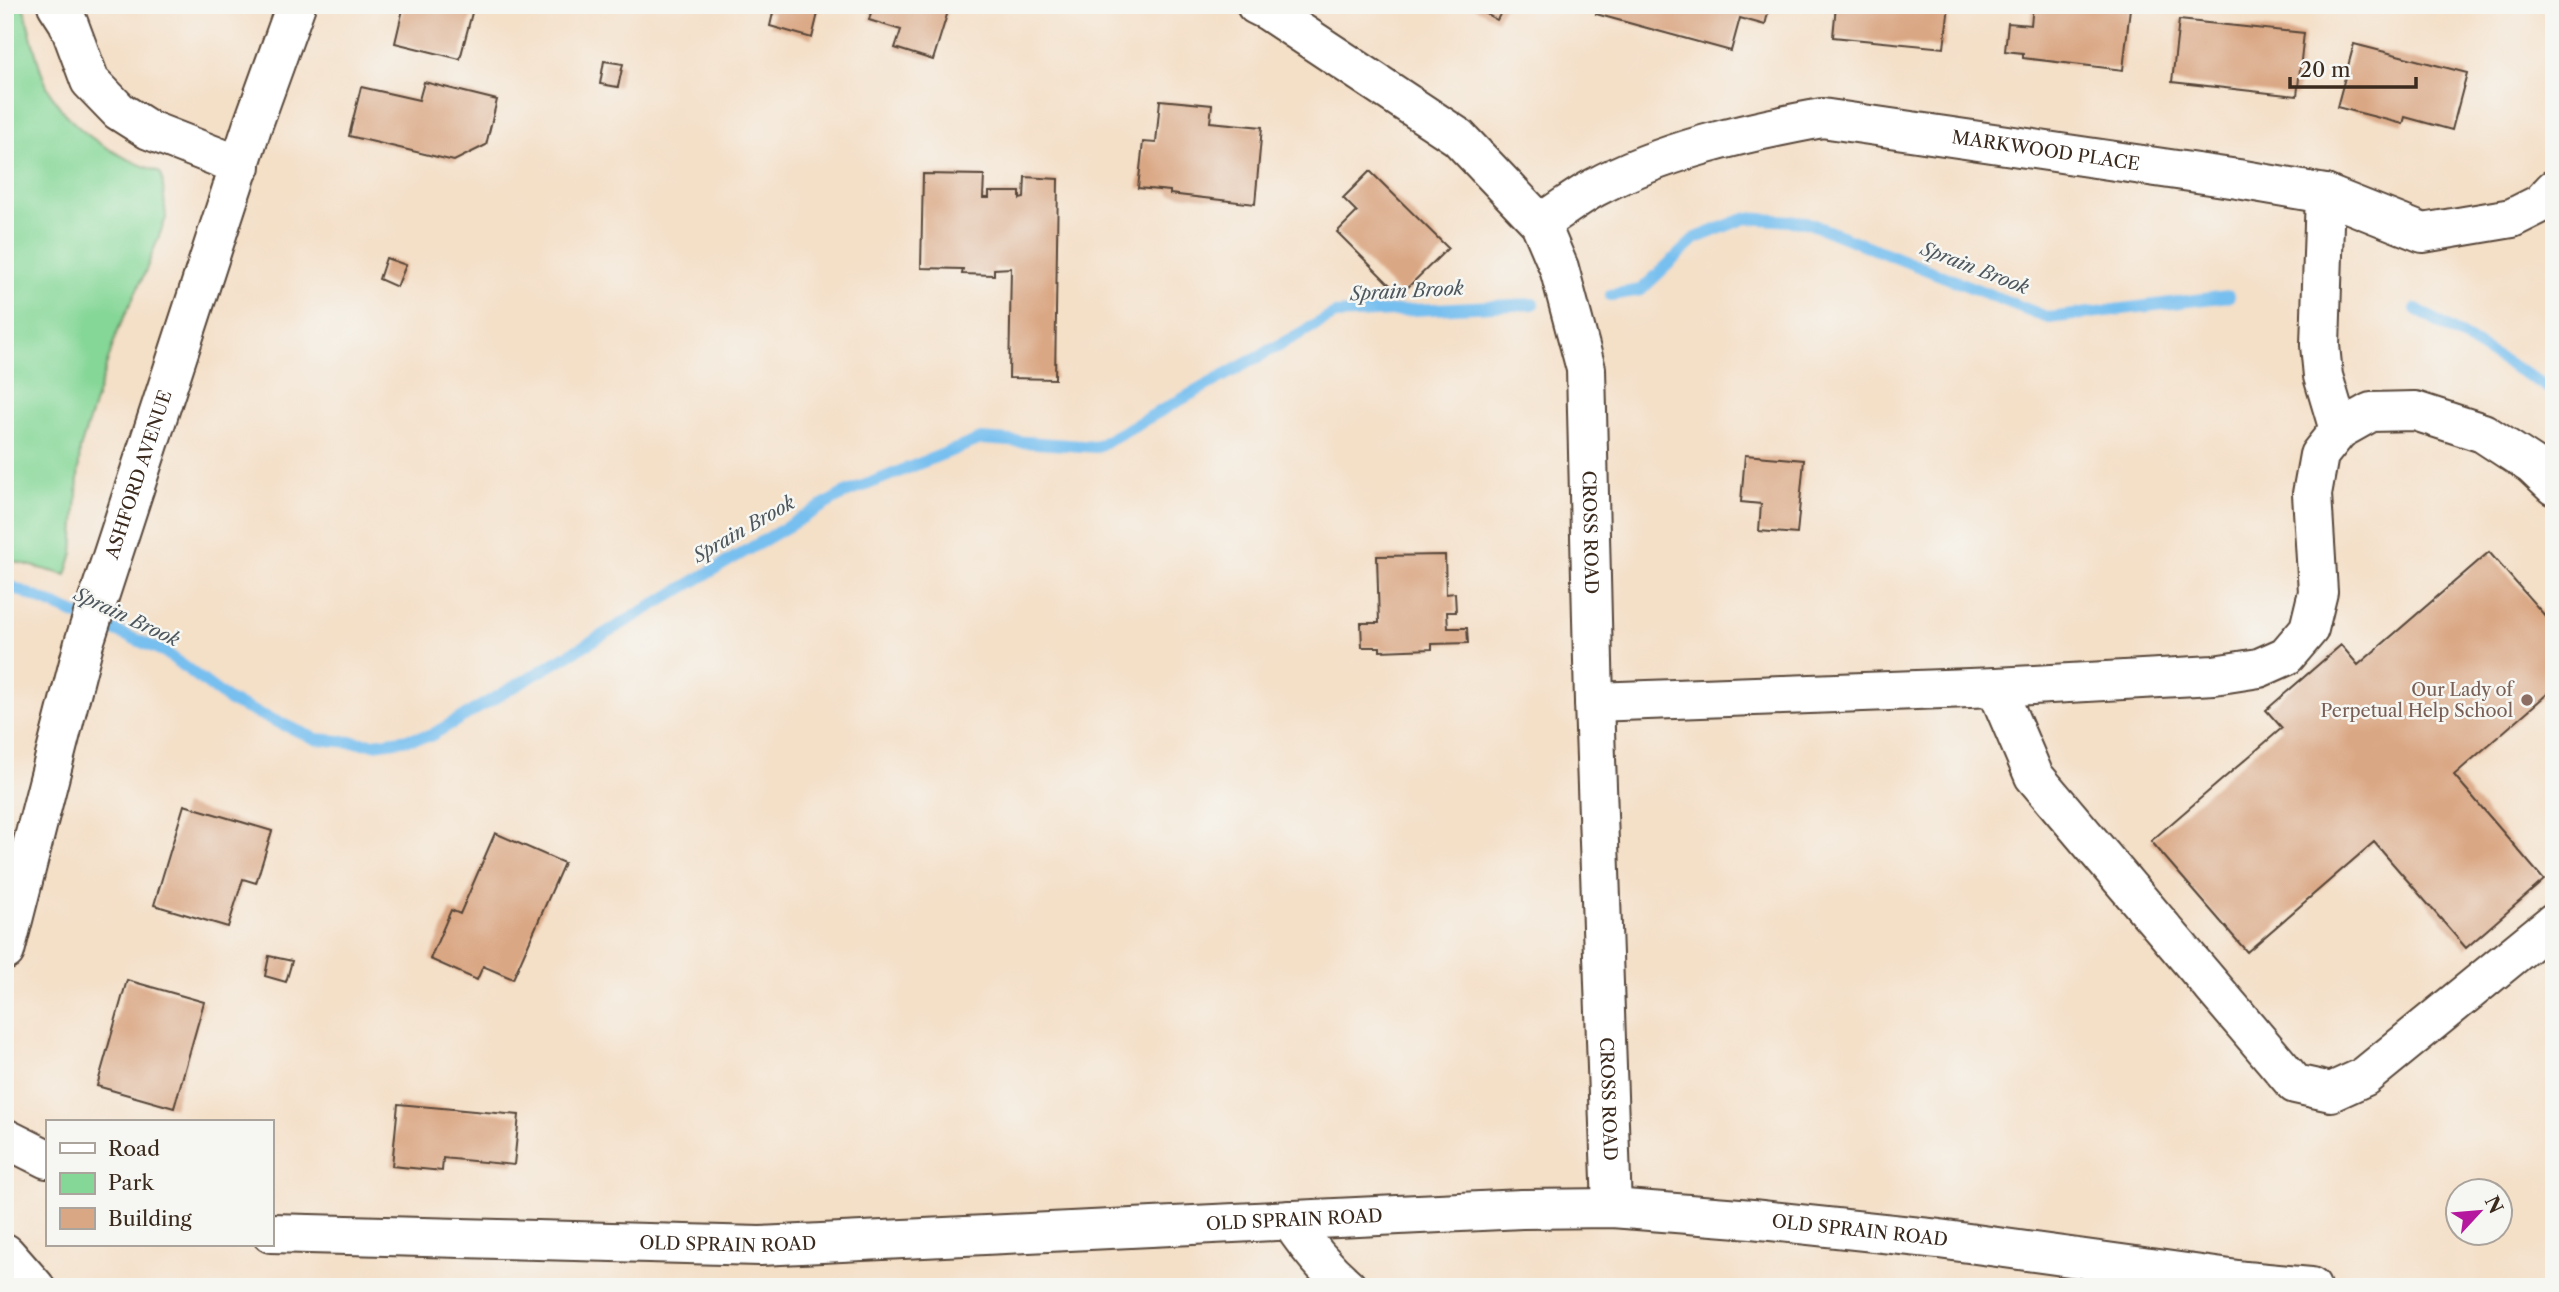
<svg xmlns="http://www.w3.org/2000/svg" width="2559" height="1292" font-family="'Libre Caslon Text',serif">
<rect width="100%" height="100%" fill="#f6f6f2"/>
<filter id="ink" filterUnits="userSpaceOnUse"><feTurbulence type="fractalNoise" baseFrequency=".0143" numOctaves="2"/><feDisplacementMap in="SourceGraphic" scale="14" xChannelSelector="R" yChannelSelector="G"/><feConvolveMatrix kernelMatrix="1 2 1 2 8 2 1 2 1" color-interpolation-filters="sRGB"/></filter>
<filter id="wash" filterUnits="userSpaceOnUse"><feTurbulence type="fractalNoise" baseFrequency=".00686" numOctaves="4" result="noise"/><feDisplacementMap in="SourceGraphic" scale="28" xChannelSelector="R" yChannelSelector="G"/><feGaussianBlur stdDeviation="1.57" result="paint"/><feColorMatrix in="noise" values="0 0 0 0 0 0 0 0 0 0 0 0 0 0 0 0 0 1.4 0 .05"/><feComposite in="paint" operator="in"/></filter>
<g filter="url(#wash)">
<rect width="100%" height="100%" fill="#f4dfc7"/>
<path fill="#85d797" stroke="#60805a" stroke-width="2" d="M5 5H23C30 30 35 55 44 79 63 127 112 155 159 172L162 176 166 218 144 275 117 332 80 449 73 553 66 575 5 559Z"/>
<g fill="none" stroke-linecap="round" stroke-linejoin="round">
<path stroke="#77bfef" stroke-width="12" d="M1611 295 1641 290 1696 238 1746 218 1806 222 2049 318 2229 296
M2416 309 2554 391
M5 584 165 652 230 701 316 739 374 744 430 736 843 494 981 439 1096 447 1335 314 1533 304"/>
</g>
<g id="blocks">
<path fill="#daa784" d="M404 5H474L460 59 395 43Z
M745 5H820L812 38 770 26 773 13Z
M873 5H950L933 60 895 48 901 30 869 20Z
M1470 5H1505L1497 20Z
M1599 5H1770L1765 25 1740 18 1731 51 1596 14Z
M1836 5H1949L1944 48 1833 37Z
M2033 5H2107L2130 8 2123 70 2023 58V53L2005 51 2008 23 2031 25Z
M2179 20 2304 33 2297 96 2172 82Z
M2354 44 2467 73 2452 130 2405 117 2403 124 2337 107Z
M604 61 623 64 618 87 600 84Z
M424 82 497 100 486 145 454 161 349 136 361 87 419 100Z
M1160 100 1212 105 1210 122 1262 127 1255 204 1170 194V191L1138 188 1143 142 1156 143Z
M1370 171 1448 248 1400 295 1337 232 1357 212 1343 198Z
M923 174 984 175 983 198H989V192H1020V199L1024 198 1025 177 1058 179 1055 379 1009 378 1011 268 994 269V275L962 274 963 269 921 268Z
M386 258 406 265 397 287 379 279Z
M1745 455 1804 460 1797 534 1759 531 1761 504 1741 502Z
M2489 552 2554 626V688L2454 775 2544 880 2466 948 2374 842 2247 952 2151 841 2282 728 2266 710 2341 645 2358 665Z
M1445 555 1446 594 1455 593 1456 612H1447L1448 628H1467L1468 643 1432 644V649L1380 651V647H1362L1361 623H1379L1377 556Z
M184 805 272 831 256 883 243 879 228 927 154 905Z
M495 833 564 863 513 979 483 966 477 980 430 959 451 910 460 914Z
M269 956 292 961 286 982 265 976Z
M127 980 204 1002 174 1108 97 1086Z
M398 1104 519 1115 514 1165 443 1158 442 1171 392 1166Z"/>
</g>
</g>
<g filter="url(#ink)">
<use href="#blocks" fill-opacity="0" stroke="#574537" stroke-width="2"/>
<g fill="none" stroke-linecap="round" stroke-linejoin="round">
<g stroke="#574537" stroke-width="42">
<g id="minor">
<path d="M57 5 68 22 90 81 119 111 149 130 241 166"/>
<path id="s1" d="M1256 5 1268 11 1458 137 1540 223 1559 268 1586 369 1594 702 1612 1208"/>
<path d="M2325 194 2320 345 2323 376 2339 430"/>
<path id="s2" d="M1540 223C1558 212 1576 198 1594 188 1662 151 1746 132 1822 118L2238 179 2325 194 2423 233 2512 218 2540 204 2554 189"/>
<path d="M1996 687 2034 776 2295 1084 2331 1092 2364 1077 2554 922"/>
<path d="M1594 702 1996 687 2214 675 2259 668 2286 656 2309 629 2318 592 2312 494 2319 455 2339 430 2371 412 2415 411 2483 433 2532 465 2554 486"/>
<path d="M5 1138 47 1159"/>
<path d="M1290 1220C1306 1245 1324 1267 1347 1287"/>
<path id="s3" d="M271 1233 760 1246 1522 1209 1612 1208 1752 1219 1939 1239 2245 1281 2311 1287"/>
</g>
</g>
<g stroke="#574537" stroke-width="42">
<g id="major">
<path id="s4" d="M5 951 84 643 252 127 296 5"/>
<path d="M5 1253 35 1287"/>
</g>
</g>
<use href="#minor" stroke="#fff" stroke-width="38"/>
<use href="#major" stroke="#fff" stroke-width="38"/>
</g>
</g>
<circle fill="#8d6e63" stroke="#f6f6f2" stroke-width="2.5" cx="2527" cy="700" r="7"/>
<g text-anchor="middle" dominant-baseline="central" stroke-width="5" stroke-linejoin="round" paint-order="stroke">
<g font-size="18" fill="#3b2a1e" stroke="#f6f6f2">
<text stroke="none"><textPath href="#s2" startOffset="530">MARKWOOD PLACE</textPath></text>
<text stroke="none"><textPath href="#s4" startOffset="495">ASHFORD AVENUE</textPath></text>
<text stroke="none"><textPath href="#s1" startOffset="677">CROSS ROAD</textPath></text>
<text stroke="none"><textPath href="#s1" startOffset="1244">CROSS ROAD</textPath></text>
<text stroke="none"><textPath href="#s3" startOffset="1024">OLD SPRAIN ROAD</textPath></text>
<text stroke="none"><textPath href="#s3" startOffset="1591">OLD SPRAIN ROAD</textPath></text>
<text stroke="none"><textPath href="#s3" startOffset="457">OLD SPRAIN ROAD</textPath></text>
</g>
<g font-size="18" fill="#785e54" stroke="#f6f6f2" text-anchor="end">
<text x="2513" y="690">Our Lady of<tspan x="2513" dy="21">Perpetual Help School</tspan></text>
</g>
<g font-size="19" font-style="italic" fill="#4d575d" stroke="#f6f6f2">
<text transform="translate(1975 268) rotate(21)">Sprain Brook</text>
<text transform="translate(1407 291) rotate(-3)">Sprain Brook</text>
<text transform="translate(744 529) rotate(-30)">Sprain Brook</text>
<text transform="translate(127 617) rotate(25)">Sprain Brook</text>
</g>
</g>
<rect width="2559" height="1292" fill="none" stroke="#f6f6f2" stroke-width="28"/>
<rect x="46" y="1120" width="228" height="126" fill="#f6f6f2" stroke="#aba49d" stroke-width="2"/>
<rect x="60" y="1143" width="35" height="10" fill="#ffffff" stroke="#aba49d" stroke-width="2"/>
<text x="108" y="1156" font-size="21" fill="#3b2a1e">Road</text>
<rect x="60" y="1173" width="35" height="21" fill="#85d797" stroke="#aba49d" stroke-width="2"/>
<text x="108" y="1190" font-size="21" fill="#3b2a1e">Park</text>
<rect x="60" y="1208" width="35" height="21" fill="#daa784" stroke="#aba49d" stroke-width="2"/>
<text x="108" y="1226" font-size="21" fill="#3b2a1e">Building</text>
<g transform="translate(2479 1212) rotate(64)"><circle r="33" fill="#f6f6f2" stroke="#aba49d" stroke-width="2"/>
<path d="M0-5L12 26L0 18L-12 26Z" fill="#b5179e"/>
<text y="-10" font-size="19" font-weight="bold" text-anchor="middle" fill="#3b2a1e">N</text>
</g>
<path d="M2290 77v10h126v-10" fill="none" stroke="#3b2a1e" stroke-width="3.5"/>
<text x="2300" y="77" font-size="21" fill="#3b2a1e" stroke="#f6f6f2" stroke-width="5" paint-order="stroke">20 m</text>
</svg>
